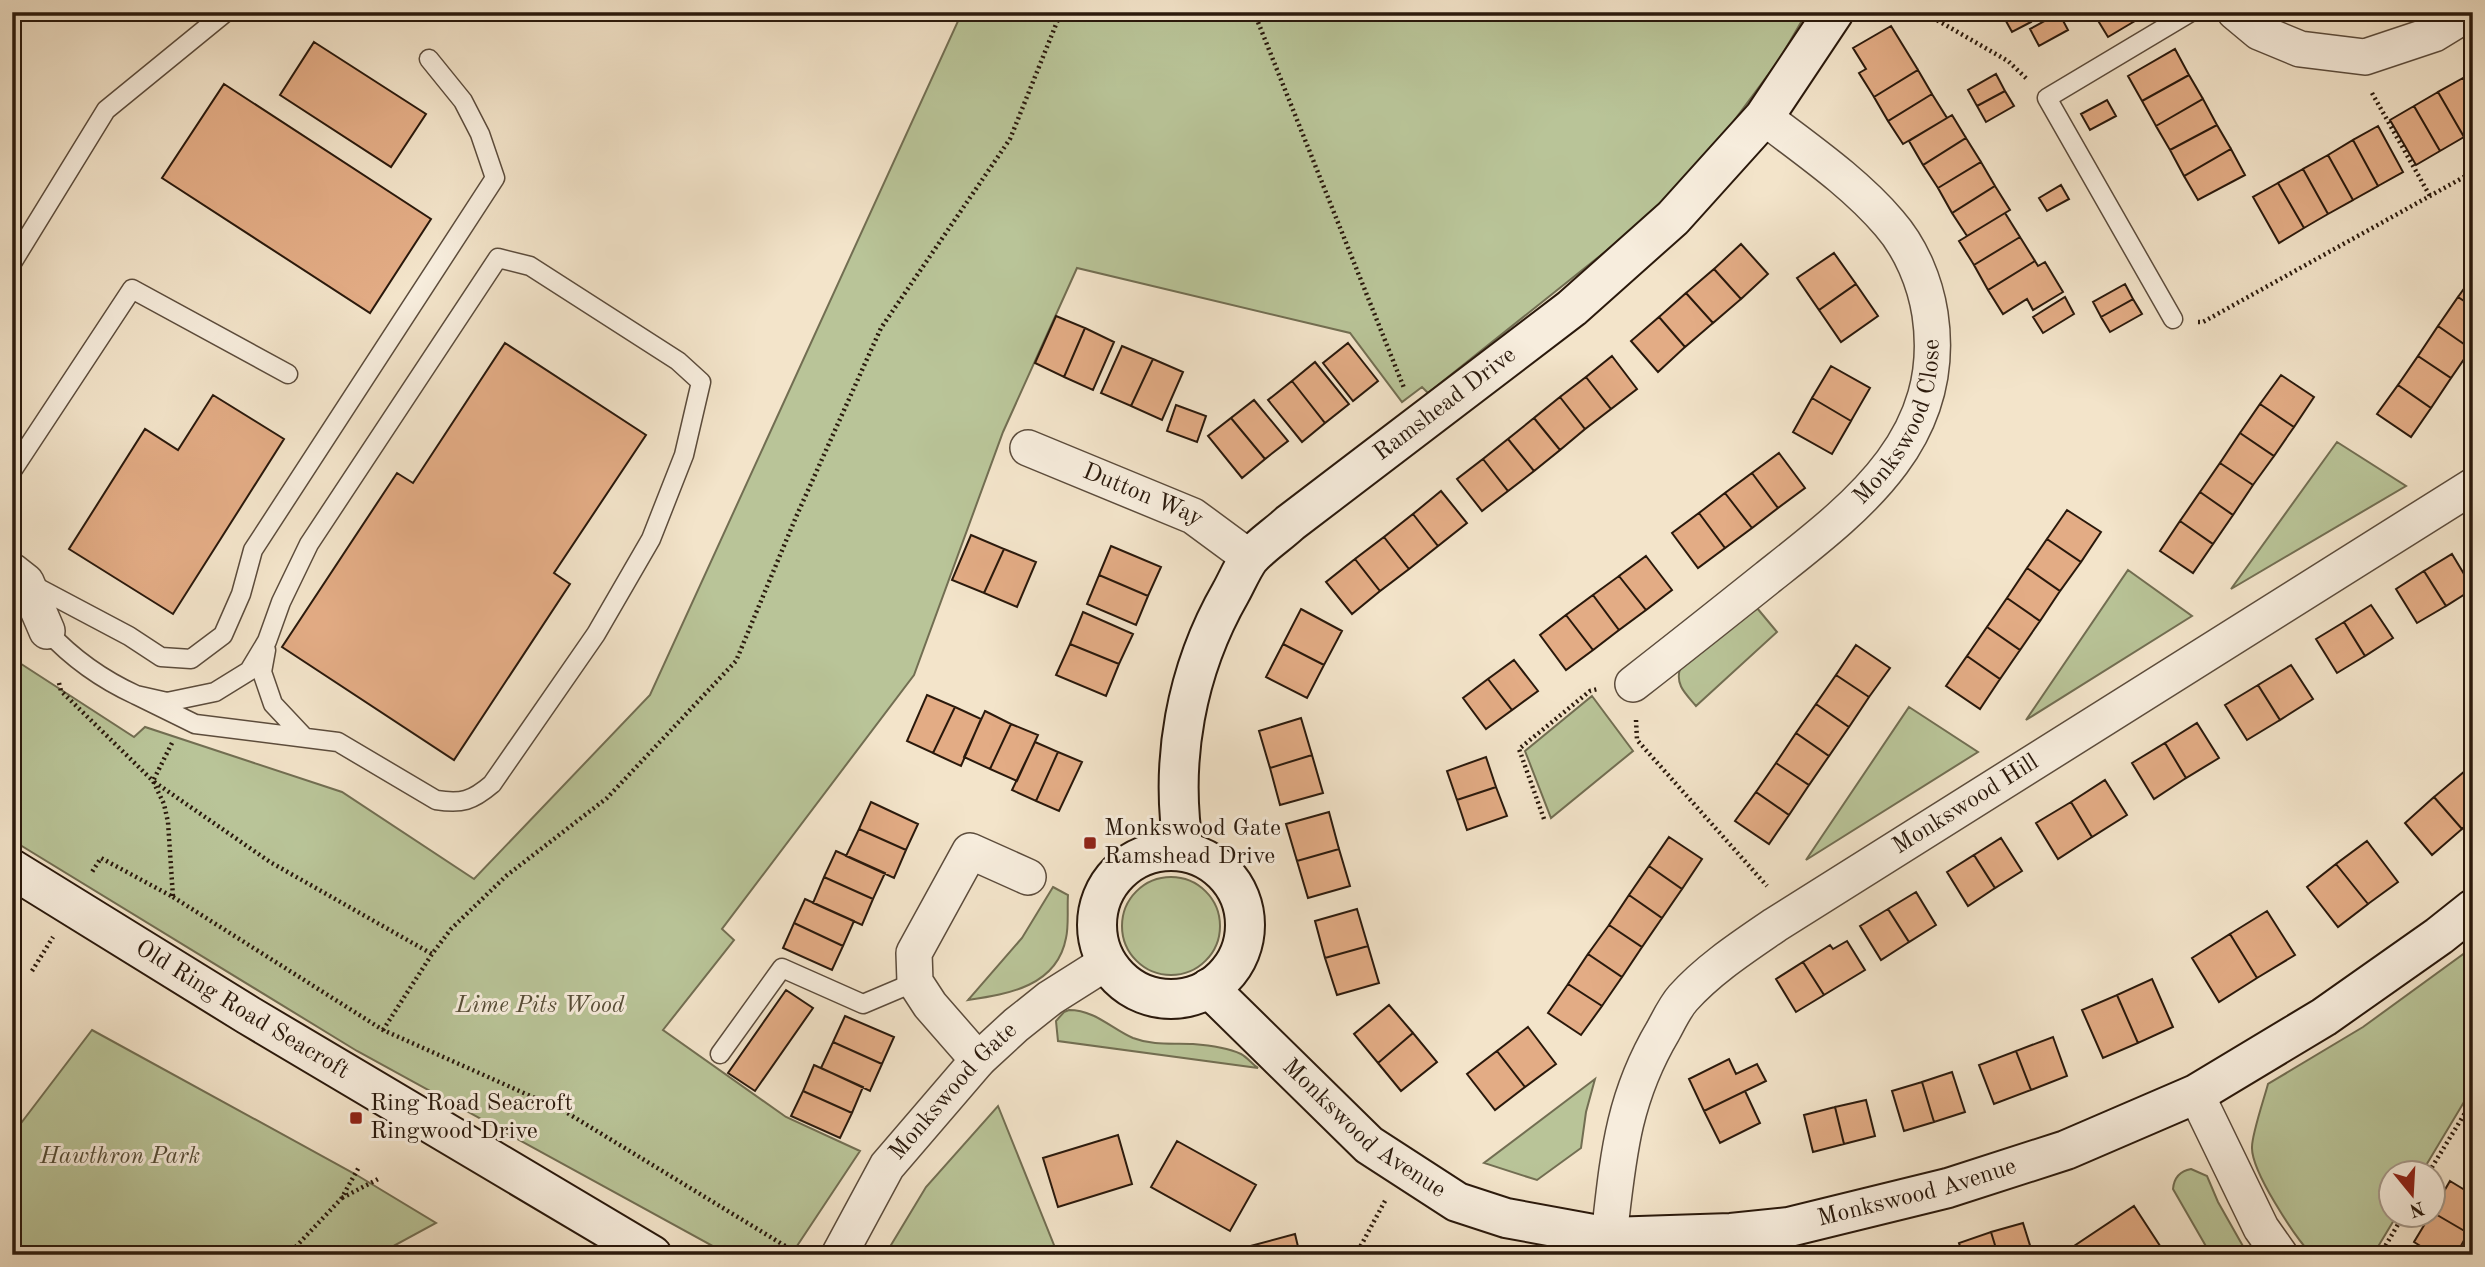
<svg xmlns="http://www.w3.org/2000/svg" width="2485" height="1267" font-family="'Old Standard TT',serif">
<rect width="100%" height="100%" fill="#f3e4ca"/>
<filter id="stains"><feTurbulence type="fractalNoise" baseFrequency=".00286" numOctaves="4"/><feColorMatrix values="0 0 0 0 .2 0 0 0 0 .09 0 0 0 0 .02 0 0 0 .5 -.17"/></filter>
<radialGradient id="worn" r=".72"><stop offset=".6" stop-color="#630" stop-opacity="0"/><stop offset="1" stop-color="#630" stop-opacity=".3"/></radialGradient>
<path fill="#b9c498" stroke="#726e52" stroke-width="2" d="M957 12H1807L1779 60 1713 149 1640 224 1428 393 1422 387 1402 402 1350 333 1077 268 1003 432 914 675 722 929 734 940 663 1030 786 1117 860 1151 791 1255H729L357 1051 12 840V658L134 737 145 727 342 792 474 879 650 695 959 19Z
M2337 442 2406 486 2231 589Z
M2128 570 2192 616 2026 720Z
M1757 608 1777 632 1696 706C1686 694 1675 685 1680 669Z
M1592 696 1633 751 1551 818 1525 751Z
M1909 707 1978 752 1806 860Z
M1122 926a49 49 0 1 1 98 0a49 49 0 1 1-98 0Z
M1053 887 1068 895C1067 908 1069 926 1066 938 1057 986 1009 994 968 1000L1022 938Z
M2473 947V1087L2422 1172H2390V1214L2397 1215 2373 1255H2312C2295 1237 2251 1171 2252 1147 2252 1134 2264 1099 2268 1084L2363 1027Z
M1069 1010C1095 1010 1112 1029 1133 1038 1154 1046 1172 1043 1193 1044 1206 1045 1228 1048 1241 1054 1247 1057 1252 1064 1258 1068L1058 1041 1056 1021 1064 1012Z
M92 1030 355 1174 436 1223 377 1255H17L12 1245V1135Z
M1595 1079 1586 1112 1581 1148 1537 1180 1484 1163Z
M998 1106 1058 1255H885L926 1187Z
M2191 1169 2207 1176 2218 1202 2248 1255H2211L2173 1189C2174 1178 2180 1171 2191 1169Z"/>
<path fill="#e3ac85" stroke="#2a190c" stroke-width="2" d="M2001 12H2026L2031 22 2012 32Z
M2097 12H2150L2108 37 2094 14Z
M2059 13 2068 30 2039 46 2030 29Z
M1891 26 1918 70 1874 97 1859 73 1866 69 1853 48Z
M314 42 426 114 391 167 280 95Z
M2175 49 2189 75 2142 101 2128 76Z
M1918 70 1932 94 1888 121 1874 97Z
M1996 74 2005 91 1977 106 1968 90Z
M2189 75 2203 99 2156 126 2142 101Z
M2463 78 2473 96V132L2464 137 2438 92Z
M224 84 431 219 370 313 162 178Z
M2005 91 2014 106 1986 122 1977 106Z
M2438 92 2464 137 2440 151 2414 106Z
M1932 94 1947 118 1903 144 1888 121Z
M2203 99 2217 125 2170 150 2156 126Z
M2107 100 2116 116 2090 130 2081 114Z
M2414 106 2440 151 2416 165 2390 120Z
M1952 115 1966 138 1923 165 1909 141Z
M2217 125 2231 149 2184 176 2170 150Z
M2378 126 2403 172 2378 186 2353 140Z
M1966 138 1981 162 1938 188 1923 165Z
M2353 140 2378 186 2353 200 2328 155Z
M2231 149 2245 175 2198 200 2184 176Z
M2328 155 2353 200 2328 214 2303 169Z
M1981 162 1995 186 1952 213 1938 188Z
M2303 169 2328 214 2304 228 2278 183Z
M2278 183 2304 228 2279 243 2253 197Z
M2061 185 2069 199 2047 211 2039 198Z
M1995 186 2010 210 1967 236 1952 213Z
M2005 213 2020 237 1974 265 1959 241Z
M2020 237 2035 261 1988 290 1974 265Z
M1741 244 1768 274 1741 299 1714 269Z
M1834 253 1856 284 1819 310 1797 278Z
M2035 261 2038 266 2045 262 2063 292 2033 310 2027 299 2003 314 1988 290Z
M1714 269 1741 299 1713 323 1686 293Z
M2473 276V307L2458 297Z
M1856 284 1878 316 1841 342 1819 310Z
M2125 284 2133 299 2101 317 2093 302Z
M1686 293 1713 323 1685 347 1659 317Z
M2065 297 2074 314 2043 333 2033 317Z
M2458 297 2473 307 2471 349 2438 326Z
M2133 299 2142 314 2110 332 2101 317Z
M1056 316 1085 328 1064 377 1035 363Z
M1659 317 1685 347 1658 372 1631 341Z
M2438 326 2471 349 2451 378 2418 356Z
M1085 328 1114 342 1093 390 1064 377Z
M505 343 646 435 554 573 570 584 454 760 282 647 397 473 413 483Z
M1348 343 1378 381 1353 401 1323 363Z
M1122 346 1153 359 1131 406 1101 393Z
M1612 356 1637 389 1611 409 1586 377Z
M2418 356 2451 378 2431 408 2398 385Z
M1153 359 1183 372 1162 420 1131 406Z
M1315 362 1349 404 1325 423 1292 381Z
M1831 366 1870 388 1851 421 1812 398Z
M2281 375 2314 397 2294 427 2260 404Z
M1586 377 1611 409 1585 429 1560 397Z
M1292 381 1325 423 1302 442 1268 400Z
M2398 385 2431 408 2411 437 2377 414Z
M213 395 284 439 173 614 69 549 145 429 178 450Z
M1560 397 1585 429 1560 450 1534 418Z
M1812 398 1851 421 1832 454 1793 432Z
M1254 400 1288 441 1265 459 1231 418Z
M2260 404 2294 427 2274 456 2240 433Z
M1176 405 1206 416 1197 442 1167 431Z
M1231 418 1265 459 1242 478 1208 436Z
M1534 418 1560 450 1534 471 1508 439Z
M2240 433 2274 456 2253 485 2220 463Z
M1508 439 1534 471 1508 491 1483 459Z
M1779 453 1805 488 1778 508 1752 473Z
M1483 459 1508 491 1482 511 1457 479Z
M2220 463 2253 485 2233 515 2200 492Z
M1752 473 1778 508 1752 528 1725 493Z
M1441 491 1467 523 1438 546 1413 514Z
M2200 492 2233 515 2213 544 2180 521Z
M1725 493 1752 528 1725 548 1699 513Z
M2067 510 2101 532 2081 562 2047 539Z
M1699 513 1725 548 1698 568 1672 533Z
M1413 514 1438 546 1409 569 1384 537Z
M2180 521 2213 544 2193 573 2160 551Z
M971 535 1004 549 984 593 952 580Z
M1384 537 1409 569 1380 591 1355 559Z
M2047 539 2081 562 2060 591 2027 568Z
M1111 546 1161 567 1148 596 1099 575Z
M1004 549 1036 562 1017 607 984 593Z
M2452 554 2473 589 2446 606 2424 571Z
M1646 556 1672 590 1646 610 1619 576Z
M1355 559 1380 591 1352 614 1326 582Z
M2027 568 2060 591 2040 621 2007 598Z
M2424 571 2446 606 2417 623 2396 589Z
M1099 575 1148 596 1136 625 1087 604Z
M1619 576 1646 610 1619 630 1593 595Z
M1593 595 1619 630 1593 650 1566 615Z
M2007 598 2040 621 2020 650 1987 627Z
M2371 605 2393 638 2365 656 2344 622Z
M1301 609 1342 631 1324 665 1283 644Z
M1083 612 1133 634 1119 664 1070 644Z
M1566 615 1593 650 1566 670 1540 635Z
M2344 622 2365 656 2337 673 2316 639Z
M1987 627 2020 650 2000 679 1967 656Z
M1070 644 1119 664 1106 696 1056 675Z
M1283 644 1324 665 1307 698 1266 677Z
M1856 645 1890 668 1869 697 1836 675Z
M1967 656 2000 679 1980 709 1946 686Z
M1514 660 1538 691 1512 710 1488 679Z
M2291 665 2313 699 2280 720 2258 685Z
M1836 675 1869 697 1849 727 1816 704Z
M1488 679 1512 710 1486 729 1463 698Z
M2258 685 2280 720 2247 740 2225 705Z
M927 695 955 707 933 753 907 741Z
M1816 704 1849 727 1829 756 1796 733Z
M955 707 981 719 961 766 933 753Z
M985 711 1011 724 990 769 964 757Z
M1301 718 1312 755 1270 768 1259 731Z
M2197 723 2219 758 2186 778 2165 743Z
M1011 724 1038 735 1017 781 990 769Z
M1796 733 1829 756 1809 785 1776 763Z
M1035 742 1058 752 1036 801 1012 790Z
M2165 743 2186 778 2154 799 2132 763Z
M1058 752 1082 762 1059 811 1036 801Z
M1312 755 1323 793 1280 805 1270 768Z
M1486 757 1496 787 1457 800 1447 771Z
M1776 763 1809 785 1789 815 1756 792Z
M2465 771 2473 781V819L2462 829 2434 797Z
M2105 780 2127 815 2092 837 2071 802Z
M1496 787 1507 816 1467 830 1457 800Z
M1756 792 1789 815 1769 844 1735 821Z
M2434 797 2462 829 2432 855 2405 823Z
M871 802 918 824 906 850 859 829Z
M2071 802 2092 837 2058 859 2036 823Z
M1329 812 1339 849 1297 861 1286 824Z
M859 829 906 850 894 878 846 856Z
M1669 837 1702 859 1682 889 1649 866Z
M2001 838 2022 871 1995 888 1974 855Z
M2367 841 2398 882 2368 904 2336 864Z
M1339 849 1350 886 1308 898 1297 861Z
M836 851 885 873 873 899 824 877Z
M1974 855 1995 888 1968 906 1947 872Z
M2336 864 2368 904 2338 927 2307 887Z
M1649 866 1682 889 1662 918 1629 895Z
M824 877 873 899 862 925 813 903Z
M1916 892 1936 925 1909 942 1888 909Z
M1629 895 1662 918 1642 947 1609 925Z
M805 899 854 921 843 946 794 923Z
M1357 909 1368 946 1325 958 1315 921Z
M1888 909 1909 942 1881 960 1860 926Z
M2267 911 2295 955 2257 978 2230 934Z
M794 923 843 946 832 970 783 948Z
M1609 925 1642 947 1622 977 1588 954Z
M2230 934 2257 978 2219 1002 2192 958Z
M1847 941 1865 970 1824 995 1803 962 1830 945 1833 949Z
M1368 946 1379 983 1337 995 1325 958Z
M1588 954 1622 977 1602 1006 1568 984Z
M1803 962 1824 995 1796 1012 1776 979Z
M2152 979 2173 1027 2138 1043 2117 995Z
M1568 984 1602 1006 1581 1035 1548 1013Z
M786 990 813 1008 755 1091 728 1073Z
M2117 995 2138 1043 2103 1058 2082 1010Z
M1389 1005 1413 1033 1378 1063 1354 1034Z
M845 1016 894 1037 882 1064 833 1042Z
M1528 1027 1556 1064 1525 1087 1497 1051Z
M1413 1033 1437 1062 1401 1091 1378 1063Z
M2053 1037 2067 1076 2031 1090 2016 1051Z
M833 1042 882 1064 870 1091 821 1068Z
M1497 1051 1525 1087 1495 1110 1467 1074Z
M2016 1051 2031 1090 1994 1104 1979 1065Z
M1729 1059 1736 1074 1757 1064 1766 1081 1704 1111 1689 1079Z
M814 1065 863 1087 852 1113 803 1091Z
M1952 1072 1965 1112 1934 1122 1922 1082Z
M1922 1082 1934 1122 1904 1131 1892 1091Z
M803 1091 852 1113 840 1138 791 1116Z
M1745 1091 1760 1123 1720 1143 1704 1111Z
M1866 1100 1875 1136 1844 1144 1835 1107Z
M1835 1107 1844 1144 1813 1152 1804 1115Z
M1118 1135 1132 1184 1058 1207 1043 1158Z
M1177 1141 1256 1185 1230 1231 1151 1187Z
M2450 1181 2473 1195V1226L2468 1233 2432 1212Z
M2134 1206 2166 1255H2080L2074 1246Z
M2432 1212 2468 1233 2456 1255H2435L2414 1242Z
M2023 1223 2033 1255H1998L1991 1232Z
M1991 1232 1998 1255H1963L1959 1243Z
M1295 1234 1300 1255H1245L1243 1248Z"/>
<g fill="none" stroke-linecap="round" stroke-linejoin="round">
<g stroke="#5c4c3c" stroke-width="21">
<path id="lane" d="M2423 12 2434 34
M498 258 530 266 678 361 701 382 684 455 651 539 596 634 492 784C472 801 462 804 436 800L338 742 195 724 136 695 167 702 215 692 249 671 267 641 281 602 309 544Z
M12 263 106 110 226 12
M2173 319 2047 98 2191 12
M12 471 132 289 288 374
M29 583 129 636 161 657 191 659 223 635 241 594 253 550 495 178 480 134 463 101 429 59
M47 631C73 659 101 679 136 695
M266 650 262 672 273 704 304 737
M720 1054 782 968 863 1004 915 982"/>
</g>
<g stroke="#5c4c3c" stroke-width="38">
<g id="street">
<path d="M2235 12 2259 32 2300 49 2365 57 2434 34 2470 12"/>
<path id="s1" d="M1028 448 1193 516 1250 558"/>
<path d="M12 571 26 582 47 631"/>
<path id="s2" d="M1633 684C1678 649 1722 614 1767 578 1854 509 1949 440 1930 314 1925 282 1911 248 1889 223 1854 182 1807 150 1764 117"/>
<path d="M978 1060 930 1005 915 982 914 953 970 851 1028 877"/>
<path d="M2196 1094 2261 1228 2280 1255"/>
<path id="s3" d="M1609 1237C1618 1159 1622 1100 1663 1031 1669 1020 1675 1007 1683 998 1709 969 1743 947 1775 925L2473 486"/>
<path id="s4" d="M839 1255 887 1166 978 1060 1016 1025 1050 998 1107 962"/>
</g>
</g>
<g stroke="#2a190c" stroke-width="42">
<g id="secondary">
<circle cx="1171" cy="925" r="74"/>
<path id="s5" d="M1184 851C1169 762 1186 670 1231 592 1237 581 1242 569 1249 559 1260 546 1277 535 1290 523L1572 308 1673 218 1764 117 1834 12"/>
<path id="s6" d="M12 869 248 1015 652 1255"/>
<path id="s7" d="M1209 988 1369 1145 1457 1202 1506 1218 1609 1237 1731 1233 1789 1227 1948 1188 2066 1150 2196 1094 2324 1017 2439 936 2473 909"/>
</g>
</g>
<path stroke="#2a190c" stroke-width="4.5" stroke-dasharray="2 3.5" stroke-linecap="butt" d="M1254 12 1404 388
M1923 12 2008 61 2028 80
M2372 93 2430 196
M2198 322H2203L2473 172
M59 683 61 691 153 781 164 804 168 822 173 897 101 858 92 872
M1636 720 1637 740 1767 886
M172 743 153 781 270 862 432 954
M1544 819 1519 749 1590 691 1598 689
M173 897 383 1030 564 1111 800 1255
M32 971 53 937
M383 1030 432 954 451 929 506 876 607 798 736 661 796 517 881 328 1010 139 1061 12
M2429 1172 2473 1100
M342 1198 380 1178
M1358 1251 1386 1199
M288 1255 341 1199 359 1167
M2380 1255 2404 1214"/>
<use href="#lane" stroke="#f7eddd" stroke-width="18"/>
<use href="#street" stroke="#f7eddd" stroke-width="35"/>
<use href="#secondary" stroke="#f7eddd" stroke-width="38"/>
</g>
<g fill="#8f2418" stroke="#f7eddd" stroke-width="2.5">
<rect x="1083" y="836" width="14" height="14" rx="3.5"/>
<rect x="349" y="1111" width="14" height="14" rx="3.5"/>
</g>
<g text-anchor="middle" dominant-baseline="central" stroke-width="6" stroke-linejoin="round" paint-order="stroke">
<g font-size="24" fill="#2a190c" stroke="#f7eddd">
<text stroke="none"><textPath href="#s5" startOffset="556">Ramshead Drive</textPath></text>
<text stroke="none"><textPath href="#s2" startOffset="382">Monkswood Close</textPath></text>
<text stroke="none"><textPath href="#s1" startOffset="124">Dutton Way</textPath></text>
<text stroke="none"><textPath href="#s3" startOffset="597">Monkswood Hill</textPath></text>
<text stroke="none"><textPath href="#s6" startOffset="270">Old Ring Road Seacroft</textPath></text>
<text stroke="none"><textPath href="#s4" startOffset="201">Monkswood Gate</textPath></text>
<text stroke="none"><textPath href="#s7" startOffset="210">Monkswood Avenue</textPath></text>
<text stroke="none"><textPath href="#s7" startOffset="798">Monkswood Avenue</textPath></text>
</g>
<g font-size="24" fill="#2a190c" stroke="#f7eddd" text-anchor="start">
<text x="1104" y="829">Monkswood Gate<tspan x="1104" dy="28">Ramshead Drive</tspan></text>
<text x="370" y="1104">Ring Road Seacroft<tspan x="370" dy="28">Ringwood Drive</tspan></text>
</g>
<g font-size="24" font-style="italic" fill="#554c36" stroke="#f7eddd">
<text x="540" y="1006">Lime Pits Wood</text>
<text x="120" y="1157">Hawthron Park</text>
</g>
</g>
<rect width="2485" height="1267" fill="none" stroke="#f3e4ca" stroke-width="42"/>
<rect x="14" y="14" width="2457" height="1239" fill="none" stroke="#2a190c" stroke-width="3.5"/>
<rect x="21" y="21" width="2443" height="1225" fill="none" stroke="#2a190c" stroke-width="2"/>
<g transform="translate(2412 1194) rotate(162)"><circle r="33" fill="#f7eddd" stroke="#a59889" stroke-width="2"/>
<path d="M0-5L12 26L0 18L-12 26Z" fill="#8f2418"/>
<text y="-10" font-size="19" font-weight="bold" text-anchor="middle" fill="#2a190c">N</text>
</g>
<rect width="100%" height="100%" filter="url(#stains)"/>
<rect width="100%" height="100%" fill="url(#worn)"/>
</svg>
